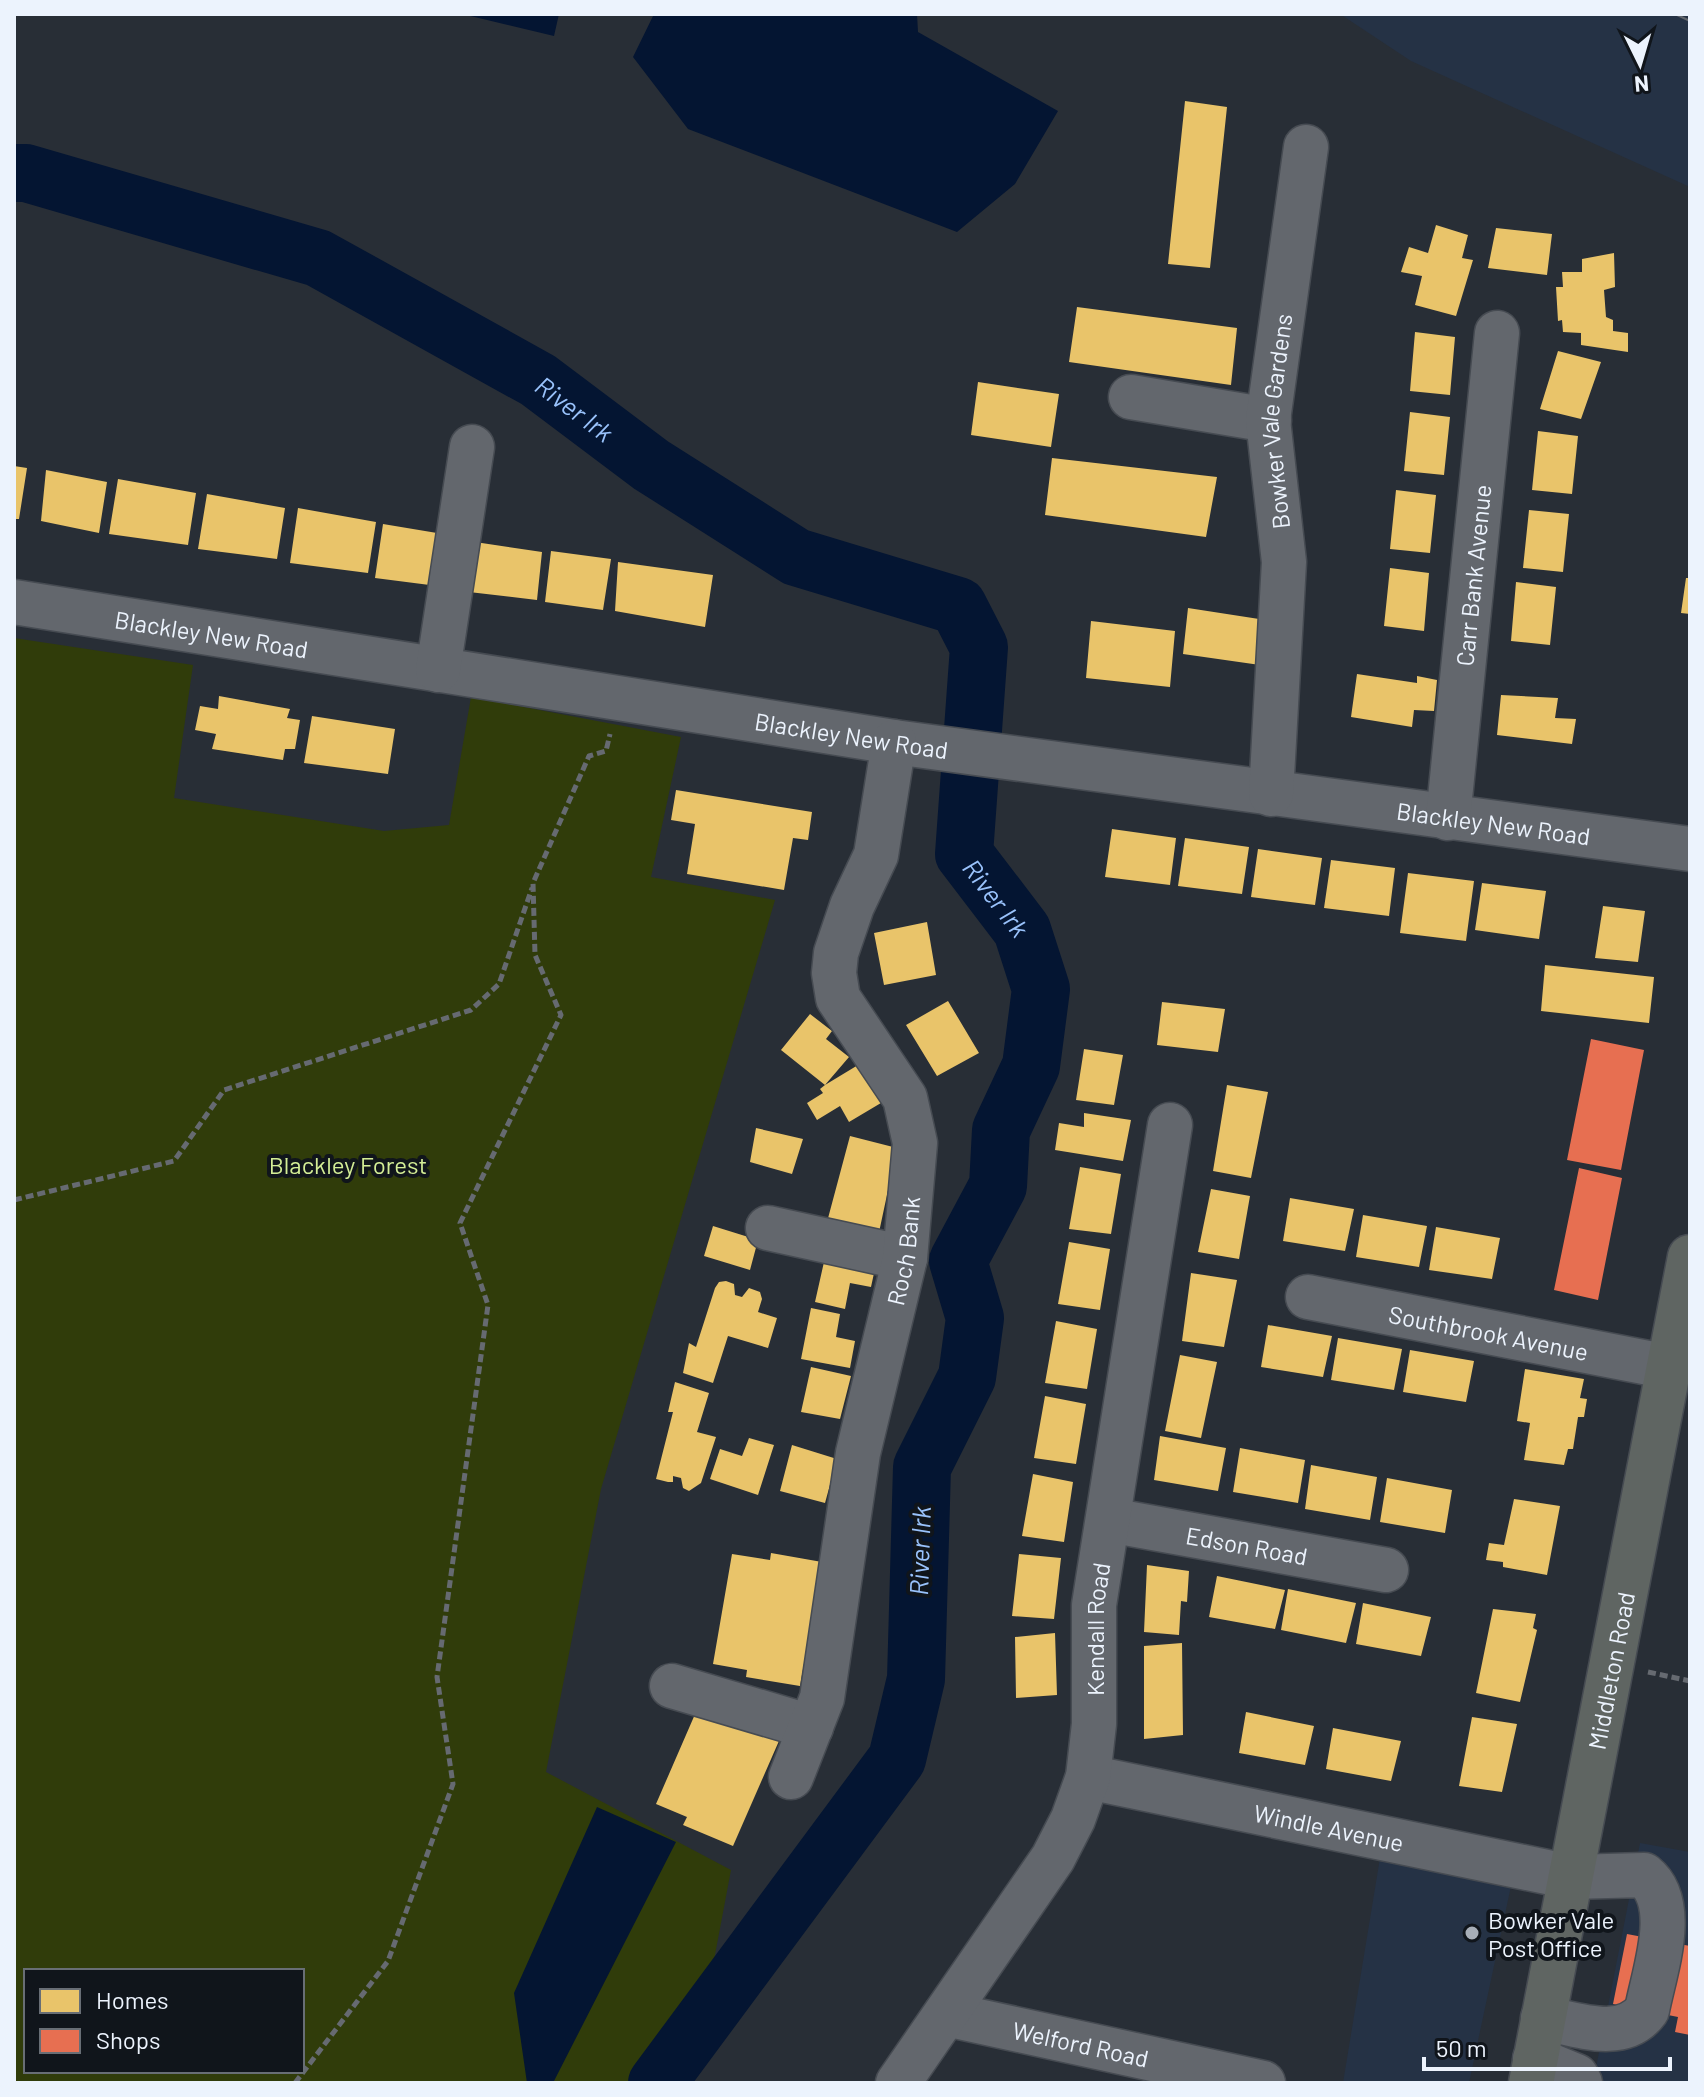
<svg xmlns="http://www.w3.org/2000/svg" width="1704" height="2097" font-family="Barlow,sans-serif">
<rect width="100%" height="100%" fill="#282e36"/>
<path fill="#253245" d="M1340 14H1690V187L1411 61Z
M1640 1843 1690 1852V2083H1593Z
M1380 1858 1511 1886 1469 2083H1343Z"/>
<path fill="#303c0a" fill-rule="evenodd" d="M14 638 193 665 174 798 384 831 449 825 471 697 681 737 651 877 775 900 601 1489 546 1772 731 1870 711 1976 636 2083H14ZM26 1971H302V2071H26Z"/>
<path fill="#041532" d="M462 14H559L554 36Z
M654 14H917L918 32 1058 111 1015 184 957 232 688 129 633 57Z
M597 1807 676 1842 553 2083H527L514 1993Z"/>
<path fill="#e9c46a" d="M1185 101 1227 107 1210 268 1168 264Z
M1436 225 1468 235 1462 258 1473 260 1456 316 1415 305 1422 276 1401 272 1409 247 1428 253Z
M1496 228 1552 234 1547 275 1488 268Z
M1614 253 1615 287 1604 290 1606 317 1613 320V331L1628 333V352L1581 345V333L1563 332 1562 320 1558 321 1556 287H1563L1562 272H1582V259Z
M1077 307 1237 328 1231 385 1069 362Z
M1415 332 1455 337 1450 395 1410 391Z
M1558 351 1601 362 1581 419 1540 409Z
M978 382 1059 394 1051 447 971 435Z
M1410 412 1450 417 1444 475 1404 471Z
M1538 431 1578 436 1572 494 1532 490Z
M1052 458 1217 477 1206 537 1045 515Z
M14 466 27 468 19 519H14Z
M46 470 107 482 99 533 41 521Z
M118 479 196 493 188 545 109 534Z
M1396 490 1436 495 1430 553 1390 549Z
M207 494 285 508 277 559 198 549Z
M298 508 376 522 368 573 290 563Z
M1529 510 1569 514 1563 572 1523 568Z
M383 524 461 537 453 588 375 578Z
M475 542 542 552 537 600 469 592Z
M551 551 611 559 603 610 545 602Z
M618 562 713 575 705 627 615 611Z
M1390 568 1429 573 1424 631 1384 626Z
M1686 578H1690V614L1681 613Z
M1516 582 1556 587 1550 645 1511 641Z
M1188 608 1272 621 1267 666 1183 654Z
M1091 621 1175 631 1170 687 1086 678Z
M1357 674 1417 683V676L1437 680 1434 711 1414 710 1412 727 1351 717Z
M1501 695 1558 698 1555 718 1576 719 1572 744 1497 735Z
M219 696 290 709 287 718 300 720 295 749H285L283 760 212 749 216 734 195 730 200 706 218 709Z
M312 716 395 729 388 774 304 763Z
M676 790 812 812 808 840 793 838 784 890 687 874 695 824 671 820Z
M1112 829 1176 838 1170 885 1105 877Z
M1185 838 1249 847 1242 894 1178 886Z
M1258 849 1322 858 1315 905 1251 897Z
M1331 860 1395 868 1389 916 1324 908Z
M1408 873 1474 881 1466 941 1400 933Z
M1482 883 1546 891 1539 939 1475 930Z
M1603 906 1645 911 1638 962 1595 958Z
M927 922 936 975 884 985 874 933Z
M1545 965 1654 977 1649 1023 1541 1011Z
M948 1001 979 1053 937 1076 906 1025Z
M1162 1002 1225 1009 1218 1052 1157 1045Z
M810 1014 832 1031 826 1039 849 1057 825 1085 863 1062 886 1100 849 1122 840 1106 817 1120 807 1103 823 1093 820 1089 825 1085 781 1050Z
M1084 1049 1123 1055 1114 1105 1076 1100Z
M1227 1085 1268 1092 1251 1178 1213 1171Z
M1084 1113 1131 1120 1123 1161 1055 1150 1059 1123 1084 1127Z
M756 1128 803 1139 792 1174 750 1162Z
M850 1136 897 1148 878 1237 827 1222Z
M1080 1167 1121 1174 1111 1234 1069 1229Z
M1211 1189 1250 1196 1239 1259 1198 1252Z
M1290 1198 1354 1209 1345 1251 1283 1241Z
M1363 1215 1427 1226 1419 1267 1356 1257Z
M713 1226 758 1240 750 1270 704 1256Z
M1436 1227 1500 1238 1492 1279 1429 1270Z
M1069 1242 1110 1249 1100 1310 1058 1304Z
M826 1253 876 1264 871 1287 850 1283 845 1309 815 1302Z
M1191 1273 1237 1280 1224 1347 1182 1341Z
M726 1281 734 1284 735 1295 742 1297 749 1288 760 1292 762 1299 758 1312 777 1318 768 1348 728 1336 713 1383 683 1373 689 1343 696 1347 715 1288 719 1282Z
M811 1308 840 1314 836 1337 855 1341 850 1368 801 1359Z
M1056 1321 1097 1329 1087 1389 1045 1383Z
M1268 1325 1332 1336 1323 1377 1261 1367Z
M1338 1338 1402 1349 1394 1390 1331 1380Z
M1410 1350 1474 1361 1466 1402 1403 1392Z
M1180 1355 1217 1362 1201 1438 1165 1431Z
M811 1367 851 1376 840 1419 801 1412Z
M1525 1369 1584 1379 1580 1398 1587 1399 1584 1417H1578L1573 1449H1568L1564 1465 1524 1460 1530 1423 1517 1421Z
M675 1382 709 1393 697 1432 716 1437 701 1483 689 1491 683 1488 681 1478 673 1476V1482H668L656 1479 673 1412H668Z
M1045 1396 1086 1404 1076 1464 1034 1458Z
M1160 1436 1226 1448 1218 1491 1154 1480Z
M749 1438 774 1445 758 1495 710 1479 720 1449 742 1456Z
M792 1445 837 1459 825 1503 780 1491Z
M1240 1448 1305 1460 1298 1503 1233 1492Z
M1311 1465 1377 1477 1370 1520 1305 1509Z
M1033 1474 1073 1482 1064 1542 1022 1536Z
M1387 1478 1452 1490 1445 1533 1380 1522Z
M1514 1499 1560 1506 1547 1575 1503 1567V1562L1486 1560 1489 1543 1504 1545Z
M771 1553 822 1562 800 1686 746 1677 747 1670 713 1664 732 1554 770 1560Z
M1019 1554 1061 1558 1054 1619 1012 1616Z
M1147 1565 1189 1571 1187 1602 1181 1601 1179 1635 1144 1632Z
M1217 1576 1285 1590 1275 1629 1209 1617Z
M1288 1589 1356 1603 1346 1643 1281 1630Z
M1363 1603 1431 1617 1421 1656 1356 1644Z
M1493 1609 1536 1614 1533 1628 1537 1630 1520 1702 1476 1693Z
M1055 1633 1057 1695 1016 1698 1015 1637Z
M1182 1643 1183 1735 1144 1739V1646Z
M699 1705 782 1734 733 1846 683 1825 687 1817 656 1804Z
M1246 1712 1314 1726 1305 1765 1239 1753Z
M1472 1717 1517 1724 1502 1792 1459 1786Z
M1333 1728 1401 1741 1391 1781 1326 1769Z"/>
<path fill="#e76f51" d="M1591 1039 1644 1050 1621 1170 1567 1160Z
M1579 1168 1622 1178 1598 1300 1554 1290Z
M1627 1934 1690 1946V2035L1675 2032 1678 2017 1613 2004Z"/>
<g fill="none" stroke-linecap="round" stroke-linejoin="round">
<path stroke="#041532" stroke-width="58" id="s1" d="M14 173H26L318 258 538 380 651 465 796 557 958 606 979 647 964 854 1022 930 1041 989 1031 1066 1001 1130 998 1186 958 1261 975 1318 967 1377 922 1467 916 1679 897 1759 657 2083"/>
<g stroke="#464b52" stroke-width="47">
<g id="minor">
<path d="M1131 397 1269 420"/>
<path id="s2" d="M14 602 894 742 1690 849"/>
<path d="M438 670 472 447"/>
<path id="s3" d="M1271 794 1284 562 1268 420 1306 147"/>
<path id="s4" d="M1448 818 1497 333"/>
<path d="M768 1228 905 1258"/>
<path id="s5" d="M1308 1297 1669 1367"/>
<path id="s6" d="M1109 1520 1386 1570"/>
<path d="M672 1686 811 1727"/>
<path id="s7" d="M791 1777 822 1698 858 1453 905 1258 915 1143 905 1098 838 998 834 973 836 953 852 906 876 855 894 742"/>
<path id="s8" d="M1088 1777 1571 1877 1644 1875C1680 1904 1654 1972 1647 2010 1623 2043 1577 2024 1543 2018"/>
<path id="s9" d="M946 2014 1263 2083"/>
<path d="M1535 2059 1576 2076 1580 2083"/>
<path id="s10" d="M898 2083 1053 1858 1073 1819 1088 1777 1094 1724V1605L1170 1125"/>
</g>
</g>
<g stroke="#464b52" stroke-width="47">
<g id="highway">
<path id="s11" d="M1531 2083 1690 1257"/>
</g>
</g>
<path stroke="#666a71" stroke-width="5" stroke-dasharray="8 4" stroke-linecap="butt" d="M14 1200 174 1161 224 1090 471 1010 499 984 532 888
M1648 1672 1690 1681
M295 2083 388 1961 453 1784 437 1677 488 1305 460 1223 561 1015 535 955 533 883 589 756 606 751 610 734"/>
<use href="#minor" stroke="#63676d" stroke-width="44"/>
<use href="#highway" stroke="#5f6562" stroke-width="44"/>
<path stroke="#63676d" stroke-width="2" d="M1675 14 1690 21"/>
</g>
<circle fill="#a7aeb7" stroke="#10151b" stroke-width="3" cx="1472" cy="1933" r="8"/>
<g text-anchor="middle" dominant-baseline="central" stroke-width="8" stroke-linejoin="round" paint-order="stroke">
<g font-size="24" fill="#ecf3fd" stroke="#10151b">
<text stroke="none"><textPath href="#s3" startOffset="374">Bowker Vale Gardens</textPath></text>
<text stroke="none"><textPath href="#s4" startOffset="244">Carr Bank Avenue</textPath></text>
<text stroke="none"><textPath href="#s2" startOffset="200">Blackley New Road</textPath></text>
<text stroke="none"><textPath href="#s2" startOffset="848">Blackley New Road</textPath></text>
<text stroke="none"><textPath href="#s2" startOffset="1496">Blackley New Road</textPath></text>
<text stroke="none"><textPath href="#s7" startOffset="540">Roch Bank</textPath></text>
<text stroke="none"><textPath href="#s5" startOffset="184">Southbrook Avenue</textPath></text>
<text stroke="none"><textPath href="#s6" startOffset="140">Edson Road</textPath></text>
<text stroke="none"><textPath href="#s10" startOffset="510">Kendall Road</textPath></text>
<text stroke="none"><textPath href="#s11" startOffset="420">Middleton Road</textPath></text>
<text stroke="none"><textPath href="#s8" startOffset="246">Windle Avenue</textPath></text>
<text stroke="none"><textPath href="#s9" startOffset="138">Welford Road</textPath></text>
</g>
<g font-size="24" fill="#d4ee96" stroke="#10151b">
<text x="348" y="1164">Blackley Forest</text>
</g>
<g font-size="24" fill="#ecf3fd" stroke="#10151b" text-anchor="start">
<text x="1488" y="1919">Bowker Vale<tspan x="1488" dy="28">Post Office</tspan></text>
</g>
<g font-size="26" font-style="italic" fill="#99c2fb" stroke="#10151b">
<text stroke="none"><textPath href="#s1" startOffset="614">River Irk</textPath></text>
<text stroke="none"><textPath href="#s1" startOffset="1358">River Irk</textPath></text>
<text transform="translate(919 1551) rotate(-88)">River Irk</text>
</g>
</g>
<rect width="1704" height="2097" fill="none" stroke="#ecf3fd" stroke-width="32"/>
<rect x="24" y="1969" width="280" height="104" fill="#10151b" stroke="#686e75" stroke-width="2"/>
<rect x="40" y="1989" width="40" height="24" fill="#e9c46a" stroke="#686e75" stroke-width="2"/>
<text x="96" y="2009" font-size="24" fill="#ecf3fd">Homes</text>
<rect x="40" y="2029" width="40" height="24" fill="#e76f51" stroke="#686e75" stroke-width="2"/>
<text x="96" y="2049" font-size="24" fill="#ecf3fd">Shops</text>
<g transform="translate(1640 64) rotate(175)" stroke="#10151b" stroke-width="6" paint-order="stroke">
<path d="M0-6L14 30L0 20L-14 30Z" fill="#ecf3fd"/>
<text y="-12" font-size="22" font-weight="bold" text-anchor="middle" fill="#ecf3fd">N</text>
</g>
<path d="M1424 2057v12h246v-12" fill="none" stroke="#ecf3fd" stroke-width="4"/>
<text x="1436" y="2057" font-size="24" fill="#ecf3fd" stroke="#10151b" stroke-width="6" paint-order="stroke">50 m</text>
</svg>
